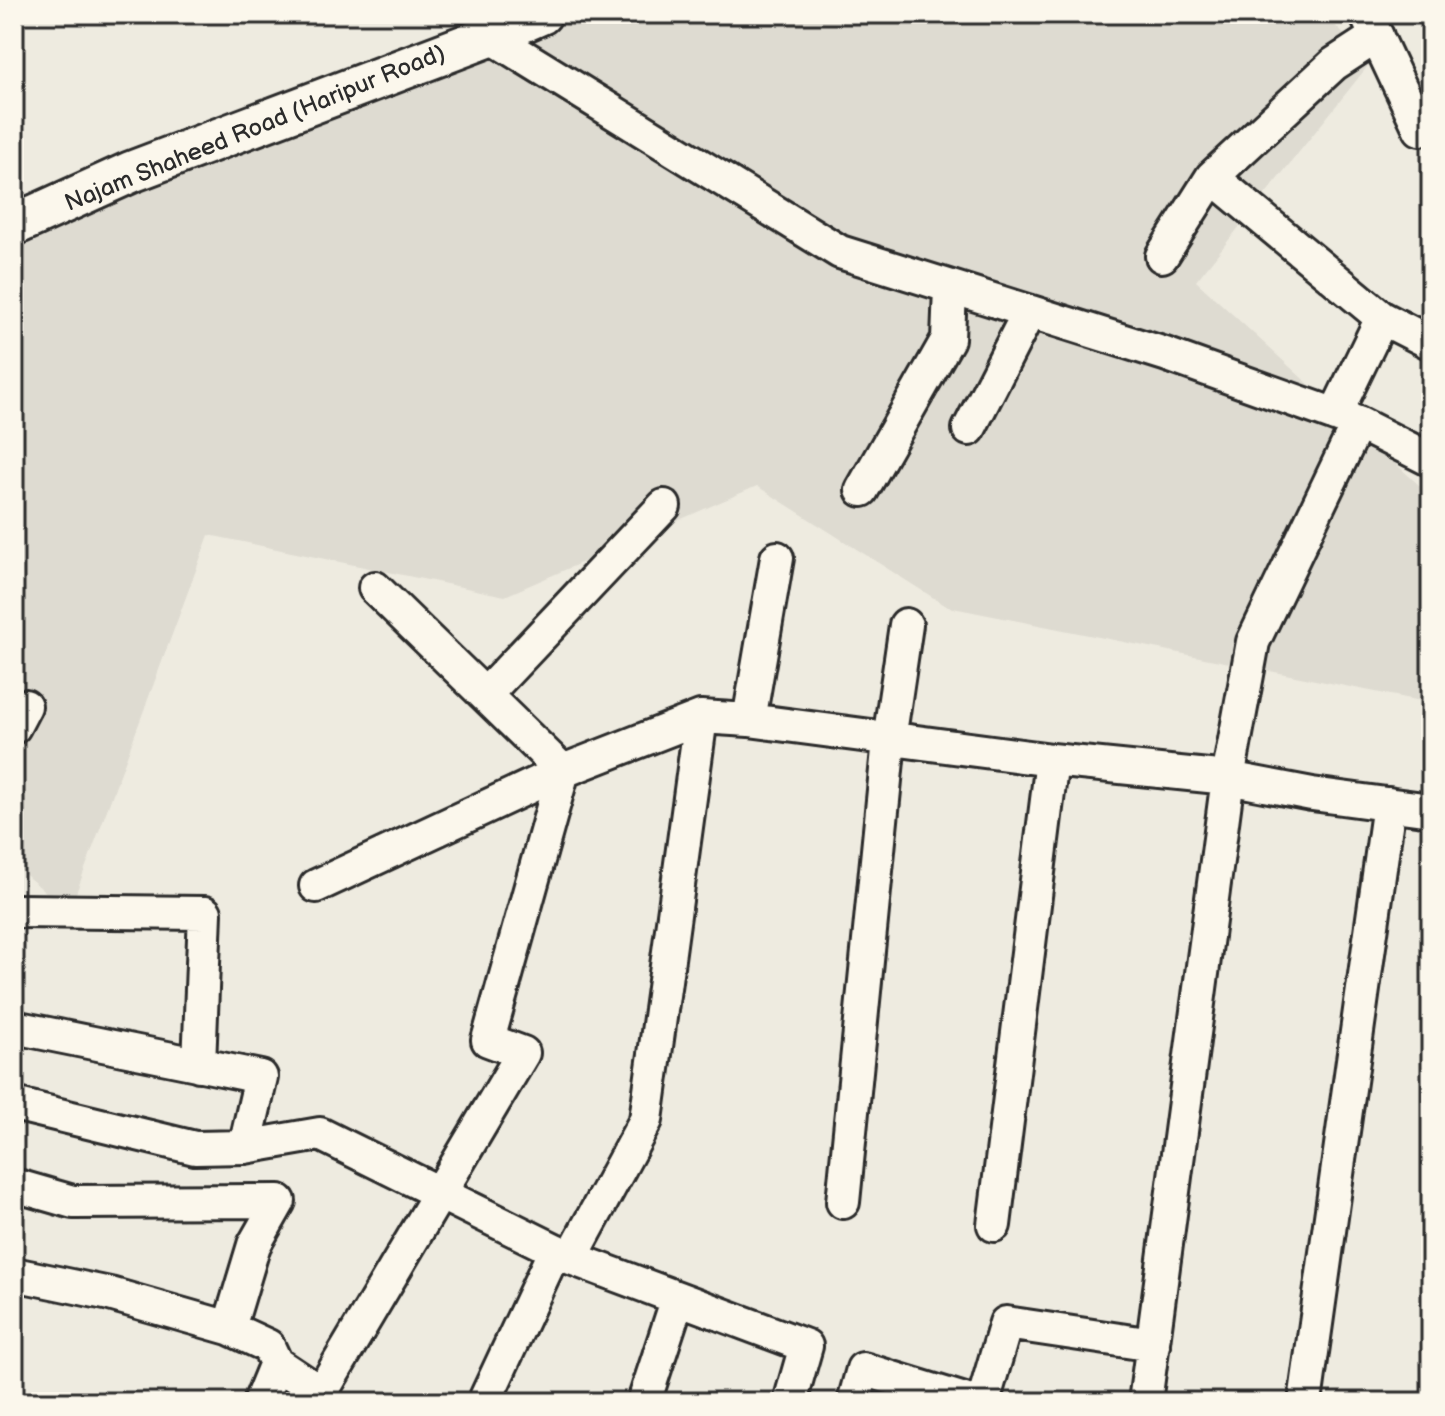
<svg xmlns="http://www.w3.org/2000/svg" width="1445" height="1416" font-family="'Balsamiq Sans',sans-serif">
<rect width="100%" height="100%" fill="#eeebe0"/>
<filter id="ink" filterUnits="userSpaceOnUse"><feTurbulence type="fractalNoise" baseFrequency=".0125" numOctaves="2"/><feDisplacementMap in="SourceGraphic" scale="16" xChannelSelector="R" yChannelSelector="G"/><feConvolveMatrix kernelMatrix="1 2 1 2 8 2 1 2 1" color-interpolation-filters="sRGB"/></filter>
<g filter="url(#ink)">
<path fill="#dedbd1" d="M546 14H1324L1371 62 1196 281 1420 486 1431 550V703L948 607 757 486 505 596 209 535 69 912 14 865V227Z"/>
<g fill="none" stroke-linecap="round" stroke-linejoin="round">
<g stroke="#2b2b2b" stroke-width="38">
<path id="minor" d="M1366 14 1420 129
M490 36 840 252 1165 354 1358 423 1431 460
M1212 177 1382 318 1431 343
M1162 256 1212 177 1334 64 1377 36
M1335 415 1382 318
M969 429 1029 312
M862 490 948 339 950 288
M485 695 664 506
M749 720 777 558
M14 727 25 706
M316 886 563 771 701 717 749 720 1052 760 1228 778 1312 794 1431 810
M16 911 205 913 199 1065
M14 1027 261 1077 245 1147
M14 1104 195 1148 245 1147 320 1134 571 1258 806 1346 790 1402
M14 1185 73 1202 279 1201 254 1245 229 1328
M843 1202 889 740 906 625
M994 1225 1052 760
M571 1258 646 1120 701 717
M14 1274 110 1294 229 1328 268 1346 276 1363
M260 1402 276 1363 321 1393 523 1053 488 1040 563 771 375 588
M484 1402 555 1250
M644 1402 678 1298
M854 1402 863 1369 971 1402
M983 1402 1006 1323 1153 1345
M1145 1402 1228 778 1253 642 1358 423
M1305 1402 1389 804"/>
</g>
<g stroke="#2b2b2b" stroke-width="46">
<path id="major" d="M14 225 131 172 490 36 541 14"/>
</g>
<use href="#minor" stroke="#fbf7ec" stroke-width="32"/>
<use href="#major" stroke="#fbf7ec" stroke-width="40"/>
</g>
</g>
<g text-anchor="middle" dominant-baseline="central" stroke-width="6" stroke-linejoin="round" paint-order="stroke">
<g font-size="24" fill="#2b2b2b" stroke="#fbf7ec">
<text transform="translate(255 128) rotate(-22)">Najam Shaheed Road (Haripur Road)</text>
</g>
</g>
<rect width="1445" height="1416" fill="none" stroke="#fbf7ec" stroke-width="48"/>
<rect x="24" y="24" width="1397" height="1368" fill="none" stroke="#2b2b2b" stroke-width="3" filter="url(#ink)"/>
</svg>
